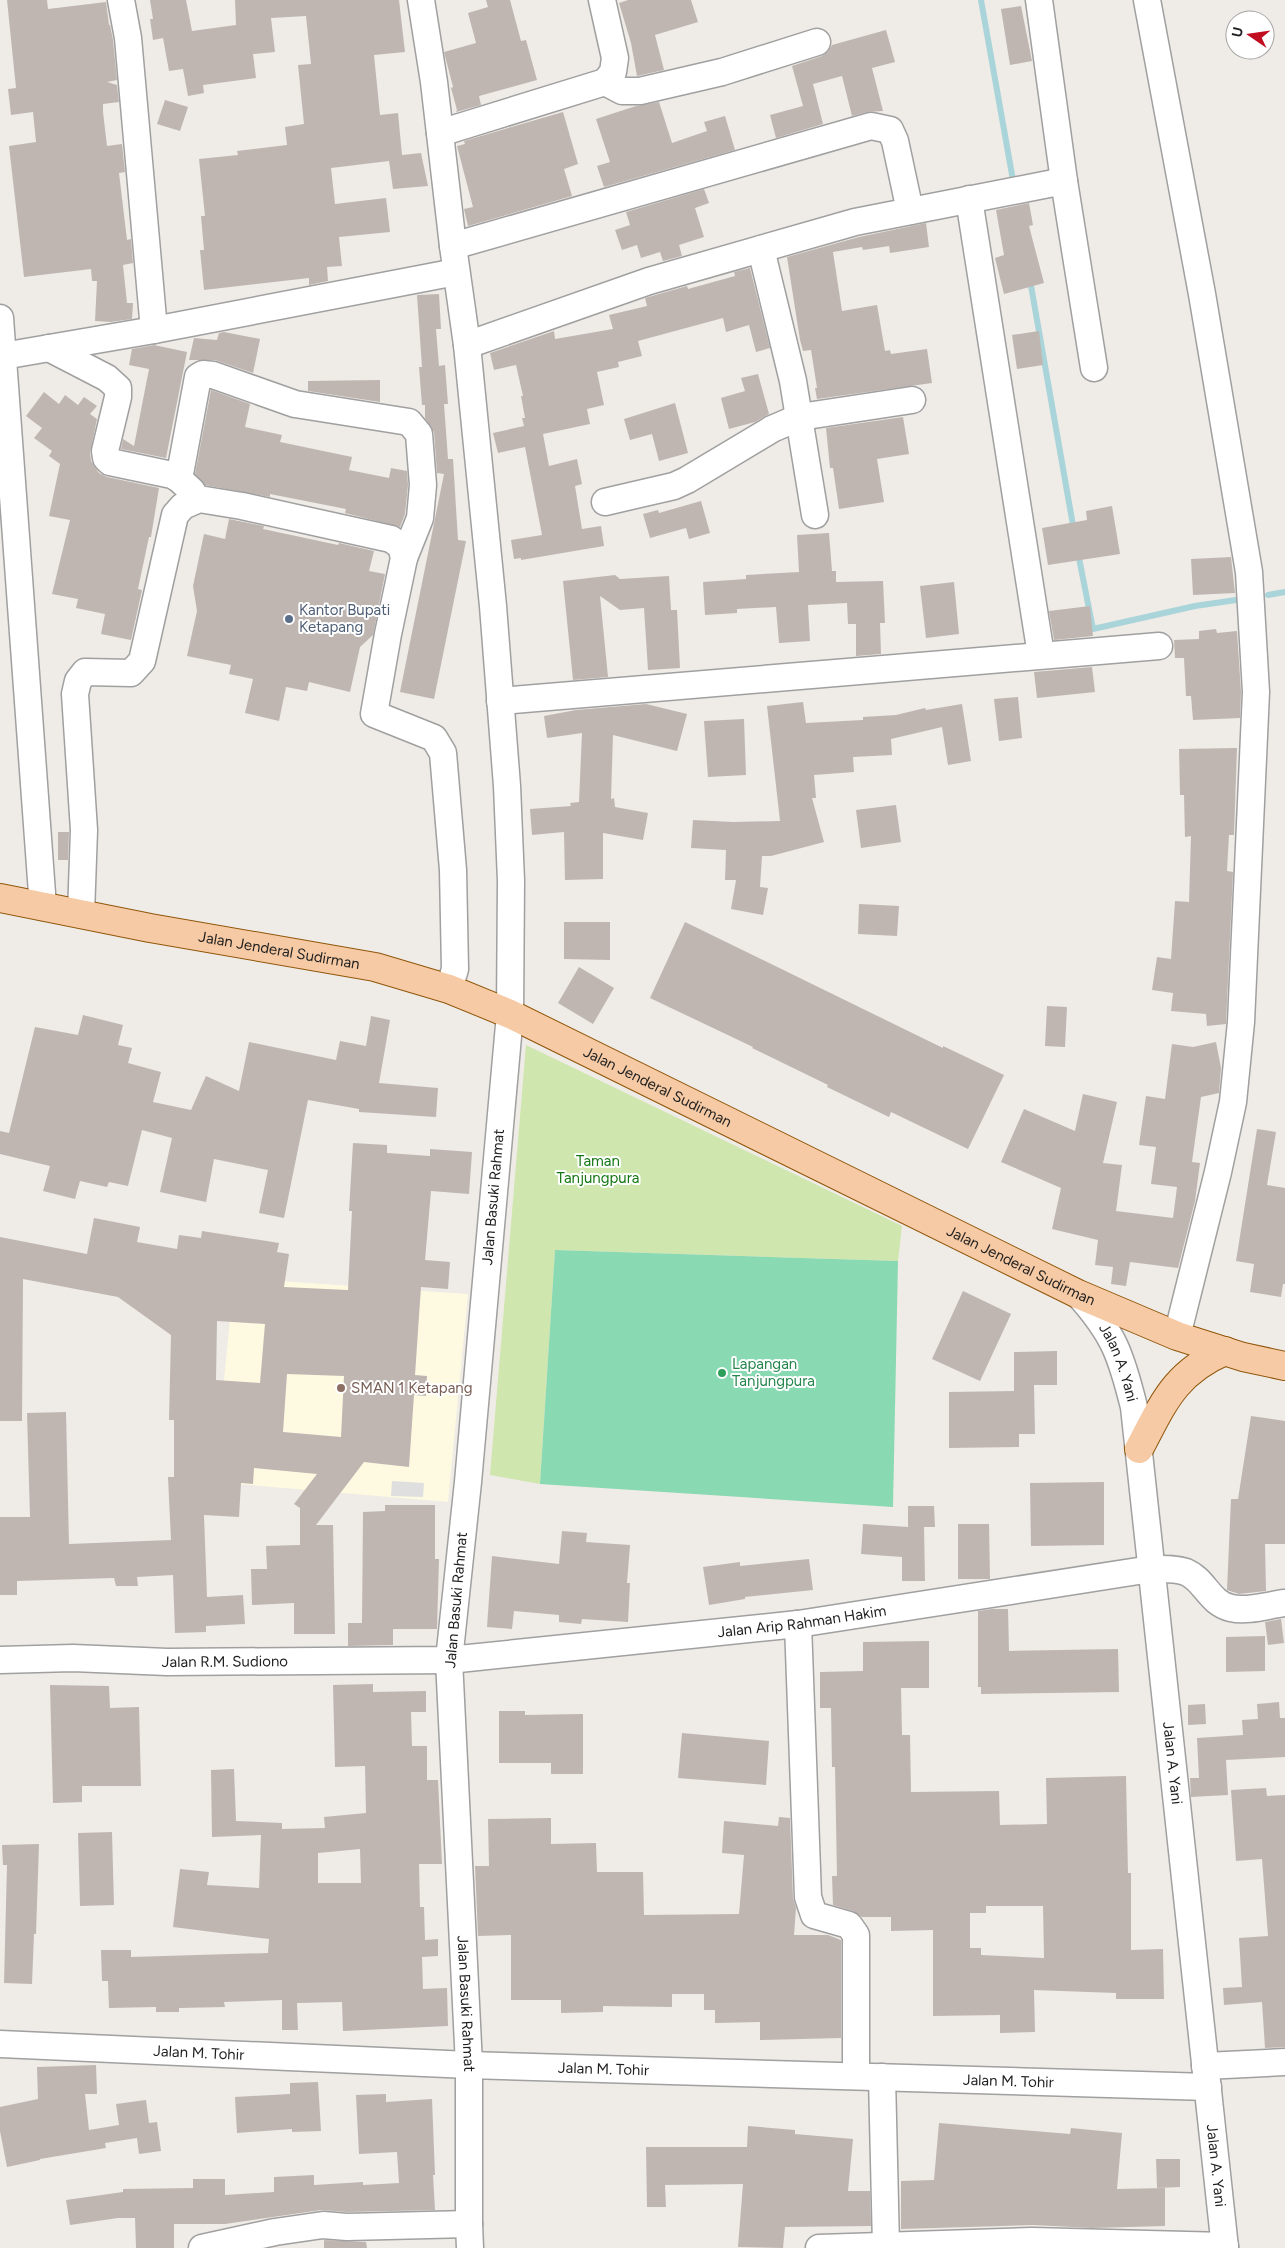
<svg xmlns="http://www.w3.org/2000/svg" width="1285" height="2248" font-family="Figtree,sans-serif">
<rect width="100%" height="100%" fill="#efebe6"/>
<path fill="#fdfae1" d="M234 1278 468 1294 448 1502 214 1482Z"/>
<path fill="#d0e6af" d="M526 1045 902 1226 898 1261 555 1250 540 1484 490 1475Z"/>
<path fill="#89d9b2" d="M555 1250 898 1261 893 1507 540 1484Z"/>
<path fill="#dfdfdf" d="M392 1481 424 1483 423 1497 391 1496Z"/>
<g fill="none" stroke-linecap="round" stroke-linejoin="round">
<path stroke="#a9d4da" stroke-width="6" d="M981 0 1014 186
M1030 280 1074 531
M1078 553 1093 629 1195 606 1236 600
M1268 595 1285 592"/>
</g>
<path fill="#bfb6b2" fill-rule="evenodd" d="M7 0H47L48 9 106 2 109 25H110L113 40 117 80 107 82 117 85 119 102 103 104V112L107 146 122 144 125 172 119 173 127 240 131 239 133 263 123 265 127 303H133L132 319 111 322 95 321 97 281H92L91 269 24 277 9 146 36 142 33 112 11 115 8 89 16 88Z
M150 0H186L192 31 236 25 235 0H399L405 52 374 55 380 115 398 113 402 155 421 153 428 186 393 189 389 161 331 168 335 204 386 198 390 232 339 237 342 266 327 267 328 281 309 285V278L204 290 200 250H204L201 216H205L199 159 238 155 237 151 287 145 285 127 304 124 298 65 311 64 306 16 271 18 275 52 253 54 256 78 203 85 204 93 188 96 183 69 169 71 163 38 153 40 150 19H153Z
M486 0H510L521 41 526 40 537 80 479 96 481 105 456 112 457 110 451 88 453 87 444 52 476 43 468 13 488 7Z
M628 0H691L698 22 655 35 664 70 637 76 631 43 619 3Z
M1021 6 1032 61 1010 65 1001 9Z
M886 30 895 62 872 68 883 111 867 112 852 116 842 76 813 84 823 124 776 138 770 115 803 106 792 66 822 56 828 52 832 45Z
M165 100 188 107 180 131 157 124Z
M659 102 672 143 707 131 704 122 725 116 735 150 604 187 597 166 610 162 596 119 636 106Z
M563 112 578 164 564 169 572 196 468 226 464 209 473 207 457 146 465 144 464 141Z
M704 189 709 203 695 208 704 237 679 245 682 256 663 261 660 252 641 258 637 245 622 250 615 230 630 225 626 212Z
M1029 203 1033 225 1029 226 1044 283 1004 294 995 258 1004 255 996 210Z
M926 223 929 247 890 253 889 246 863 250 862 247 833 252 842 311 877 305 885 351 890 350 891 354 927 349 932 383 817 399 815 388H817L811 350 803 351 800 340 787 257 859 237Z
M750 268 770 348 756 352 749 325 726 332 723 318 638 341 642 356 618 362 619 367 597 372 604 405 587 409 590 424 543 434 549 466 577 459 582 484 575 486 582 529 601 526 604 546 521 560V558L514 559 511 540 542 535 525 447 498 453 493 433 524 426 522 418H525L521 396H523L516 365 494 370 490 353 554 331 555 339 613 329 609 315 647 306 645 298 687 286 688 289 735 276 734 272Z
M439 294 441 329H436L439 366 445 365 448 404H444L448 459H453L458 540 466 541 434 699 400 692 444 474 437 473 434 432 425 418V405H422L419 367H422L417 295Z
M1039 331 1043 365 1017 369 1012 335Z
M224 332 260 339 253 373 215 360H189L194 338 217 340 219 333Z
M154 345 187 352 166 458 121 449 123 439 134 446 149 369 129 365 132 349Z
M758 374 769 414 755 422 729 429 721 398 745 391 741 378Z
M380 380V402L308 391V381Z
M211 390 250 404 245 427 282 435 280 442 352 457 349 470 389 478 391 468 407 471 408 485 405 514 400 527 345 513 346 509 270 494V497L205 485 195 474Z
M44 392 59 404 65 395 78 405 84 397 97 406 90 414 97 419 90 453 91 461 99 473 107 477 159 488 151 537H149L138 589 142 590 131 640 101 634 105 614 76 608 78 599 52 594 70 520 49 516 60 464 49 456 52 451 34 438 42 428 26 416Z
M675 403 688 453 659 461 652 434 630 440 624 419Z
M903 417 909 454 877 459 884 502 839 509 833 468H830L826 428Z
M701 501 710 533 689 539 686 528 650 538 643 514 658 510 659 513Z
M1112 506 1120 554 1048 565 1042 528 1087 520 1086 511Z
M229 519 264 526 263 529 338 545 339 543 374 551 369 571 385 574 373 635 360 647 350 692 309 682 307 691 286 687 279 721 245 713 253 679 229 674 231 665 187 656 197 611 193 586 204 534 225 539Z
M829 533 832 571H836V582L883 581 885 623H880L881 654 856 656V624H848L847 603 808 605 810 641 779 643 776 607 737 609V613L705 615 703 582 746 579V575L799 572 797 535Z
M1231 557 1235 593 1193 595 1191 559Z
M615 575 620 579 669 576 671 610H677L680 668 648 670 644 608 620 610 600 596 608 677 573 680 563 581Z
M954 582 959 634 926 638 920 586Z
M1090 606 1093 636 1054 640 1049 611Z
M1216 629 1217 633 1237 631 1241 692 1240 718 1193 720 1191 696H1186L1184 658H1175L1174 640 1199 639V631Z
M1092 667 1095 692 1037 698 1034 672Z
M1018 697 1022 738 999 741 994 699Z
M803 702 806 723 863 720V717L896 715 925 708 926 710 962 704 971 761 948 765 942 727 891 739 892 755 853 757 854 772 814 775 816 798H812L824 842 771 856H762L760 887 768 888 763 915 731 909 736 880H725L726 850 691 848 693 820 733 822 780 821 767 706Z
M646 704 687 714 677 751 613 735 611 799 614 798 615 807 648 813 643 840 603 833V879L565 880 564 832 532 835 530 809 571 806 570 803 579 802 582 733 547 738 544 716 576 710Z
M744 719 746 775 708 777 704 721Z
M1237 748 1234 835H1229L1227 871 1233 872 1226 1024 1207 1026 1206 1014 1171 1011 1173 993 1152 990 1157 957 1171 959 1175 901 1189 902 1191 836 1185 837 1184 795H1180L1179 749Z
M896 805 901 842 861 848 856 810Z
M58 832H69L68 860H58Z
M859 904 899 906 897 936 858 934Z
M564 922H610V960L564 959Z
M685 922 943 1048V1046L1004 1075 968 1149 891 1112 889 1117 827 1087 828 1085 752 1048 753 1047 650 998Z
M579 967 614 988 593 1024 558 1003Z
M1047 1006 1067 1007 1065 1047 1045 1046Z
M83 1015 123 1025 118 1045 132 1048 128 1063 161 1072 153 1102 191 1110 206 1076 239 1091 249 1042 336 1060 340 1041 366 1046 371 1016 390 1020 379 1083 438 1088 436 1117 359 1112V1109L308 1100 284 1218 259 1213 268 1170 214 1159 206 1202 160 1192 172 1138 142 1130 128 1186 109 1182 107 1187 80 1181 75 1199 43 1191 50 1166 0 1154V1131L9 1133 35 1027 78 1035Z
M1216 1042 1221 1068 1219 1093 1201 1097 1192 1162 1200 1163 1195 1201 1178 1268 1130 1262 1126 1286 1111 1284 1113 1267 1095 1265 1098 1240 1052 1229 1061 1188 1001 1162 1024 1109 1075 1131 1083 1094 1117 1102 1103 1163 1122 1165 1116 1211 1173 1218 1177 1187 1151 1184 1156 1147 1139 1145 1146 1096 1165 1099 1172 1044 1193 1047Z
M1257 1129 1276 1132 1267 1185 1285 1188V1284H1283L1281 1297 1250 1292 1254 1264 1236 1261Z
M353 1143 387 1145V1153L430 1156V1149L472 1152 469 1194 431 1191 425 1260 450 1262 448 1289 421 1287 415 1375 427 1376 426 1396 414 1395 409 1467 364 1462 316 1525H333L335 1634H294V1603L252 1605 251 1569H267L266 1546 300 1545V1508L294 1504 317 1474 254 1468 253 1484 241 1483 239 1517 204 1515 207 1597 243 1595 245 1624 206 1626V1632L175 1633 173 1575 137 1577 138 1586H116L114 1578 17 1581V1595H0V1517H30L27 1413 66 1412 69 1544 171 1540 168 1477H174V1420H169L171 1335 118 1297 23 1279 22 1421H0V1237L87 1254 94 1218 140 1227 137 1242 177 1249 179 1235 201 1238 202 1231 279 1243 277 1252 289 1254 284 1287 348 1290 352 1211H349ZM217 1321 265 1324 260 1383 216 1380ZM287 1374 344 1376 341 1437 283 1432Z
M963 1291 1011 1314 980 1381 932 1359Z
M1057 1351V1385H1034L1035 1434H1019V1447L949 1448V1392L1014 1391V1352Z
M1251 1416 1285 1421V1544H1265L1266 1591 1239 1594 1227 1590 1231 1499H1238Z
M1104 1482V1545L1031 1546 1030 1483Z
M385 1505H435V1559H439L437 1629H393V1645L348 1646V1623H362L363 1512 385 1511Z
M908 1506H934L935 1527H924L925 1581H902V1557L861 1554 863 1524 908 1527Z
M958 1524H989L990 1579H958Z
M562 1531 587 1533 586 1542 630 1545 627 1583H630L628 1622 582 1619 581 1624 559 1622V1615L514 1611 512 1629 487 1627 492 1556 559 1564Z
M809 1559 813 1590 745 1597V1599L709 1605 703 1567 740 1562V1566Z
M992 1609H1008L1009 1651 1118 1649 1119 1692 981 1694V1687H978V1611Z
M1281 1619 1284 1643 1268 1645 1265 1622Z
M1265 1636V1671L1226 1672V1637Z
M929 1641V1688H901L902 1735H910L911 1792 999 1791 1000 1825 1047 1824 1046 1778 1126 1776 1128 1873H1131V1950L1163 1949 1164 1999H1116V1993L1034 1990 1035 2032 1000 2033V2015L933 2016V1930L891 1931V1917H862L853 1911 833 1905 832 1876H837L835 1767H832L831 1708H820V1672L863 1671V1642ZM986 1906H1043L1044 1958 981 1955V1948H970V1913H986Z
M373 1684V1692L426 1691V1712H411L412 1746H427V1780H438L442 1864H419L420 1907H424L425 1940 438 1939V1956L422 1957 423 1989 447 1988 448 2026 343 2031 342 2002 297 2003 298 2030H282V2000L224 2002 225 2007 179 2008V2012H156V2007L109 2008 108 1981H102L101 1950H131V1957L268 1953 269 1939 173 1927 180 1869 209 1872 207 1885 259 1888 261 1835 212 1837 211 1770 234 1769 236 1821 282 1823V1829L325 1828 324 1817 366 1813 365 1766 335 1767 333 1685ZM360 1849 361 1883H318V1853Z
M50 1685 109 1686 110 1708 139 1707 141 1786H82V1802L53 1803Z
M1279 1702 1280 1718H1285V1757L1226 1760 1228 1795 1191 1797 1190 1778H1199L1197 1738 1243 1735 1242 1720 1258 1719 1257 1704Z
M1205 1704 1206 1724 1188 1725V1705Z
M499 1711H525V1715L583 1714V1774H551V1763H499Z
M682 1733 769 1741 766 1785 678 1778Z
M1266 1788 1267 1796 1285 1795V2047L1265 2048 1262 2002 1224 2005 1223 1988 1242 1987 1239 1938 1268 1936 1262 1859 1236 1861 1231 1790Z
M779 1817 790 1818 793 1898 796 1908 794 1935H828L841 1940V2038L760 2040V2022L715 2023V2010H704V1994H672V2007L603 2006V2012L561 2013V2000H511V1935L478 1936 475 1866H489L488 1819 551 1818V1844L596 1843 597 1872H643L644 1915 739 1914 744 1855 722 1853 724 1821 778 1826Z
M112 1832 114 1905 80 1906 78 1833Z
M39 1844 36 1934H34L32 1984 4 1983 7 1865H3L2 1845Z
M96 2065 97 2094H85L89 2130 119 2125 116 2104 146 2100 149 2123 157 2122 161 2151 139 2154 137 2138 105 2143 106 2148 40 2159V2160L7 2167 0 2131V2107L38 2099 37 2067Z
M318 2082 321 2131 292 2132V2129L237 2133 235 2097 290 2094V2083Z
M386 2094V2102L432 2099 435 2175H433L435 2210 347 2212 321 2210 225 2224H174V2248H136L135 2218H118L70 2225 66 2200 123 2192V2189L193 2188V2179H225V2195L274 2192V2177L314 2175V2185L363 2182V2185L399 2183 397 2152 359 2154 356 2095Z
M939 2123 1070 2134 1071 2128 1122 2133 1117 2189 1165 2188V2226L1092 2228 1033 2225 901 2229V2181L934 2180Z
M748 2126 795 2130V2134L853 2139 848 2191H870L871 2226 785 2227 783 2248 738 2247 743 2184 665 2185 666 2207H647L646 2147H747Z
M1156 2159H1180V2187L1157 2188Z
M324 2240 366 2242 367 2248H324Z"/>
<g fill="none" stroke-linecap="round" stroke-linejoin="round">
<g stroke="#a0a0a0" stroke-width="29">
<g id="minor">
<path d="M121 0 128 38 133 94 154 330"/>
<path id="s1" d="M421 0 434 82 453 246 467 345 493 606 507 786 511 881 510 1014 468 1482 449 1660 469 2065V2224L470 2248"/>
<path d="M1039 0 1064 181 1094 368"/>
<path d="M1147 0 1202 294 1249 572 1256 692 1241 1022 1233 1102 1218 1172 1177 1336"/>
<path d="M605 82 622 91H640L722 72 817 42"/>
<path d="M440 133 605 82 613 72 615 58 602 0"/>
<path d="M969 199 1041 655"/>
<path d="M453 246 871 126 890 130 895 141 910 211"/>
<path d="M761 249 793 381 815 515"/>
<path d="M0 318 43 907"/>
<path d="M467 345 649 281 855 222 1064 181"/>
<path d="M49 348 107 378 118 388V397L105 451 106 458 110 462 172 475 179 479 192 491"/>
<path d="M3 356 154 330 456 272"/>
<path d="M179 479 198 377 203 374 213 375 295 404 409 422 419 434 423 485 420 518 404 558"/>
<path d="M605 502 674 486 687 480 772 429 800 417 912 400"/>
<path d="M500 701 1159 646"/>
<path d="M81 914 84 830 75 694 78 681 85 672 131 673 142 661 175 515 183 506 199 499 242 506 391 539 401 546 404 558 388 634 374 714 434 738 443 753 453 870 455 969 449 989"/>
<path id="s2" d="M1078 1294C1114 1334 1121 1355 1134 1407L1225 2248"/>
<path d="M798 1624 808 1897 814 1915 849 1925 856 1935V2076"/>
<path id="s3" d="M0 1660 73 1658 167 1662 449 1660 798 1624 1151 1569C1163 1569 1175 1568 1186 1572 1205 1580 1209 1603 1231 1608 1248 1612 1268 1605 1285 1603"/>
<path id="s4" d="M0 2044 469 2065 1208 2087"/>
<path d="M1205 2066 1285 2062"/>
<path d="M882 2077 886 2246"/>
<path d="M202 2248 275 2232 323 2225 347 2227 469 2224"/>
<path d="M819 2248 1032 2241 1225 2246"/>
</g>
</g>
<g stroke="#90560a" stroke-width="30">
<g id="major">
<path id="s5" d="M0 898 150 928 375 967 449 989 510 1014 1078 1294 1177 1336 1243 1357 1285 1366"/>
<path d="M1139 1449C1163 1404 1174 1373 1225 1351"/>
</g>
</g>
<use href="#minor" stroke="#fff" stroke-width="26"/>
<use href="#major" stroke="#f6caa4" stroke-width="28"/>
</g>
<circle fill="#5c6f8a" stroke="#fff" stroke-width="2" cx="289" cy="619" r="5"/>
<circle fill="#2e9e5b" stroke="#fff" stroke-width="2" cx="722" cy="1373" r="5"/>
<circle fill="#8d6e63" stroke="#fff" stroke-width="2" cx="341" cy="1388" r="5"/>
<g text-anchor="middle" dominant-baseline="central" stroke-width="4" stroke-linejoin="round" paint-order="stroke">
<g font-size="15" fill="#4e5e75" stroke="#fff" text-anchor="start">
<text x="299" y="610">Kantor Bupati<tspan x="299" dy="17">Ketapang</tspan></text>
</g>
<g font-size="15" fill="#1f1f1f" stroke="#fff">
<text stroke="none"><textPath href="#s5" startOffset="284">Jalan Jenderal Sudirman</textPath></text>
<text stroke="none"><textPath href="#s5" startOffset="689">Jalan Jenderal Sudirman</textPath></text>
<text transform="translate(493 1197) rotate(-85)">Jalan Basuki Rahmat</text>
<text stroke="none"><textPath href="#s5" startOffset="1094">Jalan Jenderal Sudirman</textPath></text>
<text stroke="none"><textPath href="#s2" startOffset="81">Jalan A. Yani</textPath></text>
<text transform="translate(456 1600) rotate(-85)">Jalan Basuki Rahmat</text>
<text stroke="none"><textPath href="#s3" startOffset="804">Jalan Arip Rahman Hakim</textPath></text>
<text stroke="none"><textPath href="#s3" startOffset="225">Jalan R.M. Sudiono</textPath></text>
<text stroke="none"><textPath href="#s2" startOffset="486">Jalan A. Yani</textPath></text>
<text stroke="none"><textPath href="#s1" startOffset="2012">Jalan Basuki Rahmat</textPath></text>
<text stroke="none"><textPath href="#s4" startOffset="199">Jalan M. Tohir</textPath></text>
<text stroke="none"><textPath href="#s4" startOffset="604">Jalan M. Tohir</textPath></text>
<text stroke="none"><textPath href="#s4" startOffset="1009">Jalan M. Tohir</textPath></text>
<text stroke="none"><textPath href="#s2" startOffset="891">Jalan A. Yani</textPath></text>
</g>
<g font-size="15" fill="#157713" stroke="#fff">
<text x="598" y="1161">Taman<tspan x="598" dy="17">Tanjungpura</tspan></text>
</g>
<g font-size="15" fill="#27864d" stroke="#fff" text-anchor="start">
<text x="732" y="1364">Lapangan<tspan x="732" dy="17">Tanjungpura</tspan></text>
</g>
<g font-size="15" fill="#785e54" stroke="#fff" text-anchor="start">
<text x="351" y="1388">SMAN 1 Ketapang</text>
</g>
</g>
<g transform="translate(1250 35) rotate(283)"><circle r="24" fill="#ffffff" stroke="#a5a5a5"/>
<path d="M0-4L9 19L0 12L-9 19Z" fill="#c10d20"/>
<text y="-8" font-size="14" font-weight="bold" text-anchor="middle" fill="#1f1f1f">U</text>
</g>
</svg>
